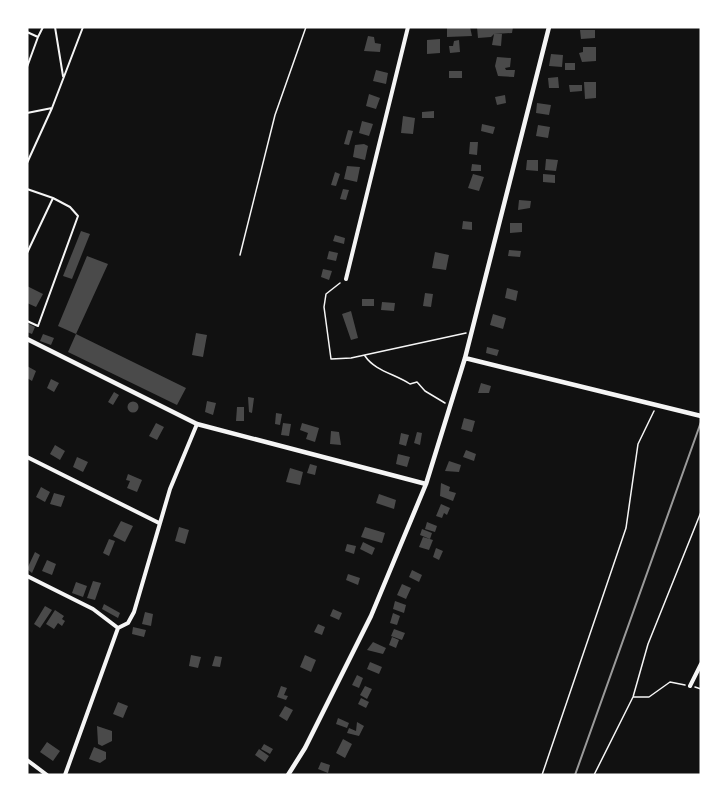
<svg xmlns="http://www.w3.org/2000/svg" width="728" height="802" font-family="'PT Sans Narrow',sans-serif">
<rect width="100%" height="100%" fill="#111"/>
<path fill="#4a4a4a" d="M470 27 472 36 447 37V28Z
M477 27H513L512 33 494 34H502L501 46 492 45 494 34 491 37 478 38Z
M580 30H595V38L581 39Z
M368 36 374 37 375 43 381 44 380 52 364 51Z
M440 39V53L427 54V40Z
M459 40 460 52 450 53 449 46H453L454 41Z
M583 47H596V61L582 62 579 53 583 52Z
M551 54 563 55 562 67 549 66Z
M497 57 511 58 510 67 505 68 506 70H515L514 77 498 76 495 66Z
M565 63H575V70H565Z
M376 70 388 73 386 84 373 81Z
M449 71H462V78H449Z
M558 77 559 88H549L548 78Z
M584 82H596V98L585 99Z
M569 85H582V91L570 92Z
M369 94 380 98 376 109 366 106Z
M505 95 506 103 497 105 495 97Z
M537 103 551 105 549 115 536 113Z
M434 111V118H422V112Z
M403 116 415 118 413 134 401 133Z
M362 121 373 124 369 136 359 133Z
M482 124 495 127 493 134 481 131Z
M538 125 550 127 548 138 536 136Z
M348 130 353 131 349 145 344 144Z
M470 142H478L477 155 469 154Z
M364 144 368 146 365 160 353 157 355 145Z
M546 159 558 160 556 171 545 170Z
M527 160H538V171L526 170Z
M472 164 481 165V171H471Z
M347 166 360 167 357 182 344 179Z
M335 172 340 174 336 186 331 185Z
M473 174 484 177 479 191 468 188Z
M543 174 555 175V183L543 182Z
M343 189 349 190 346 200 340 199Z
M519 200 531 201 530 208 518 210Z
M463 221 472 222V230L462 229Z
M510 223H522V232L510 233Z
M81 231 90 234 72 279 63 276Z
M335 235 345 238 344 244 333 241Z
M509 250 521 251 520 257 508 256Z
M329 251 338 253 336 261 327 259Z
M435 252 449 255 446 270 432 268Z
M87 256 108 264 76 334 58 326Z
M323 269 332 271 329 280 321 277Z
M27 286 43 294 36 307 27 303Z
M507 288 518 291 516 301 505 298Z
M425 293 433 294 431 307 423 306Z
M362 299H374V306H362Z
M382 302 395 303 394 311 381 310Z
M351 311 358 338 351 340 342 314Z
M493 314 506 318 503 329 490 325Z
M27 323 35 327 32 334 27 332Z
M196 333 207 335 203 357 192 355Z
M43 334 54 338 51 345 40 341Z
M76 334 186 388 177 405 68 352Z
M487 347 499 350 497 356 486 353Z
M27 366 36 371 32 381 27 378Z
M51 379 59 383 54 392 47 388Z
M481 383 491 386 489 393H478Z
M114 392 119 395 113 405 108 402Z
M248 397 254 398 252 413 249 412Z
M207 401 216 403 213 415 205 412Z
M127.5 407a5.5 5.5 0 1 1 11 0a5.5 5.5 0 1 1-11 0Z
M237 407H244V421H236Z
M276 413 282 414 280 425 275 424Z
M464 418 475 421 472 432 461 429Z
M156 423 164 427 157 440 149 436Z
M283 423 291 424 289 436 281 435Z
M302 423 319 428 315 442 306 439 308 433 300 430Z
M331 431 339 432 341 445 330 444Z
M417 432 422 433 420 445 414 443Z
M401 433 409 435 406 446 399 444Z
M55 445 65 451 60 460 50 454Z
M466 450 476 454 474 461 463 457Z
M398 454 410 457 407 467 396 464Z
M77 457 88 462 83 472 73 467Z
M449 461 461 465 459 472 445 471Z
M310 464 317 466 315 475 307 473Z
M290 468 303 472 300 485 286 482Z
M128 474 142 480 137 492 127 488 130 481 126 480Z
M441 483 450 487 449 491 456 493 453 501 440 496Z
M41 487 50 492 45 502 36 497Z
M54 493 65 496 61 507 50 504Z
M379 494 396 500 394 509 376 503Z
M441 504 450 508 447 515 444 513 442 518 436 516Z
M121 521 133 526 125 542 113 536Z
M427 522 437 526 435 532 425 529Z
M179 527 189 530 185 544 175 541Z
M365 527 385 533 382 543 361 537Z
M422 529 432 533 430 539 420 535Z
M423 537 433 540 429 550 419 547Z
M109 539 115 541 109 556 103 553Z
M363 542 375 548 372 555 360 549Z
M347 544 356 546 354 554 345 551Z
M436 548 443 551 439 560 433 557Z
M35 552 40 555 32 573 27 569Z
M47 560 56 564 52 575 42 571Z
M412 570 422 575 419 582 409 577Z
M348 574 360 578 358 585 346 580Z
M93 581 101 583 95 600 87 598Z
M76 582 87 586 83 597 72 593Z
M402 584 411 588 406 599 397 595Z
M395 601 406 605 404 613 393 609Z
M104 604 120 613 118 618 102 609Z
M45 606 52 610 40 628 34 624Z
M333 609 342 613 339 620 330 616Z
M55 610 64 616 62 619 65 621 62 626 58 623 54 629 46 624Z
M145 612 153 614 151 626 142 624Z
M393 613 400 616 397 625 390 623Z
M318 624 325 627 322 635 314 632Z
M133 627 146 630 144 637 132 634Z
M394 629 405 633 402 640 391 636Z
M392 637 399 640 396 648 389 645Z
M373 642 386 648 383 654 367 650Z
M191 655 201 657 198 668 189 666Z
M305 655 316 660 311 672 300 667Z
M215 656 222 657 220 667 212 666Z
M370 662 382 667 379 674 367 669Z
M357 675 363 678 359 688 352 685Z
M281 686 287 688 284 695 288 696 286 700 277 697Z
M365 686 372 689 367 699 360 695Z
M361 698 369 702 366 708 358 704Z
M118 702 128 706 123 718 113 714Z
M285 706 293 710 287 721 279 716Z
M338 718 349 723 347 728 336 724Z
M357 722 364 726 359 736 347 733 349 728 356 731Z
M97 726 112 731V741L102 746 98 744Z
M343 739 352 744 345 758 336 753Z
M47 742 60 751 53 761 40 752Z
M264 744 273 749 270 754 261 749Z
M94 747 106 752V759L100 763 89 759Z
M259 749 269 756 265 762 255 755Z
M321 762 330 765 328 773 318 769Z"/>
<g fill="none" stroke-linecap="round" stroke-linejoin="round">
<path stroke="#f5f5f5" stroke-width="1.5" d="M240 255 275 115 306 27
M340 283 326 294 324 307 331 359 351 358 466 333
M365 356C375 371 395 374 410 384L417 382 425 391 445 403
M695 687 701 689
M634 697H649L670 682 685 685
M542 775 626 528 638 444 654 411
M594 775 633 697 648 644 701 512"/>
<path stroke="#f5f5f5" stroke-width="2" d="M55 27 63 76
M27 32 38 37 27 67
M38 37 43 27
M27 113 52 108
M27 163 52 108 83 27
M27 189 53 198 27 253
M27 321 38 326 78 216 70 207 53 198"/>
<path stroke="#f5f5f5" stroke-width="4" d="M346 279 408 27
M27 457 159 523
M27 576 93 609 118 628
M690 686 701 664
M27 760 47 775
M65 775 118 628 128 623 134 612 170 489 197 424"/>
<path stroke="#f5f5f5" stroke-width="4.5" d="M27 339 197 424 426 484
M465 358 701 416
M288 775 305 748 371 616 426 484 465 358 549 27"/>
<path stroke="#9a9a9a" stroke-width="2" d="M575 775 701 422"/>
</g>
<rect width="728" height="802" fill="none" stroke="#ffffff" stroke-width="57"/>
</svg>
